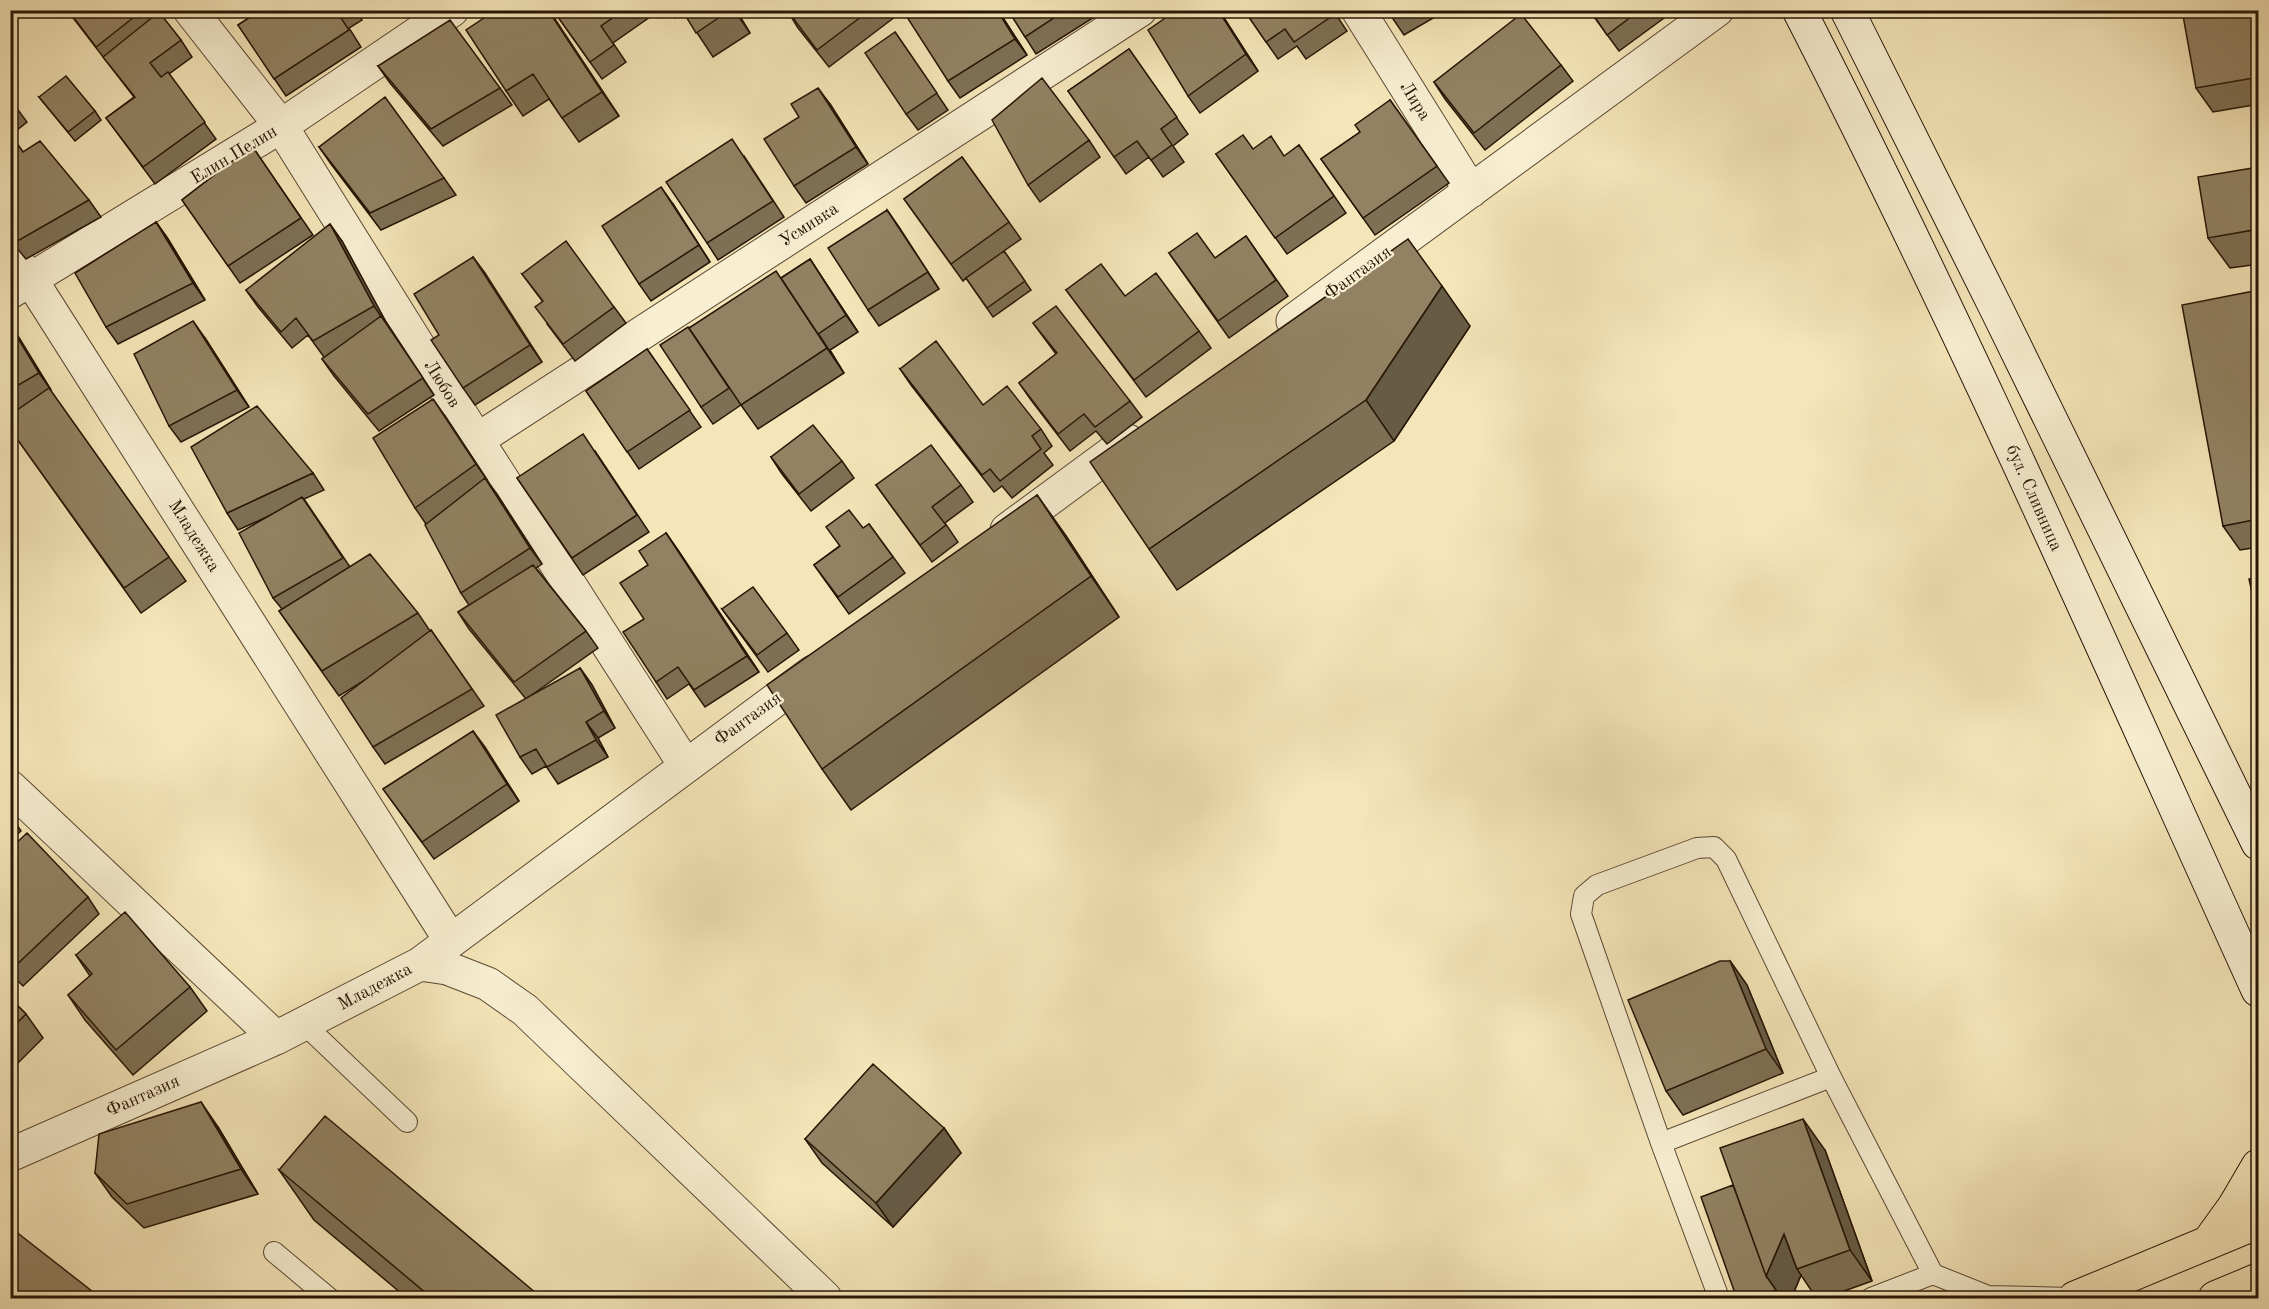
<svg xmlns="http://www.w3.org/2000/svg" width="2269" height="1309" font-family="'Old Standard TT',serif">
<rect width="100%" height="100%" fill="#f5e6b9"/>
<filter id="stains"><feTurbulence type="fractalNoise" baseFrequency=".00333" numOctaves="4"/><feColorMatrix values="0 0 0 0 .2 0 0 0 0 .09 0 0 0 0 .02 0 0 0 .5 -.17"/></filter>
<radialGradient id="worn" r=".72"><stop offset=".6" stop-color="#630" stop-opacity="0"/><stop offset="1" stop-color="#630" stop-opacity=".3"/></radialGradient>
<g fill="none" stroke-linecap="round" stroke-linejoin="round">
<g stroke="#5a4932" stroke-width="22">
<path id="lane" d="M304 1024 407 1122
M1661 1143 1831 1077
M274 1252 329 1298
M1719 1298 1661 1143 1581 914 1584 896 1597 885 1697 848 1714 847 1726 859 1831 1077 1933 1274 1988 1296 2072 1298
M1871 1298 1933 1274"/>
</g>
<g stroke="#5a4932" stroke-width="35">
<path id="street" d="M190 10 281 126 477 440 685 765
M1358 10 1471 191
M10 254 31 280 451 941
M10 292 281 126 452 10
M1293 321 1717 10
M477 440 1140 10
M1007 530 1128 441
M10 787 276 1038 420 964 447 968 488 984 525 1010 825 1298
M420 964 813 672
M10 1155 276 1038"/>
</g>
<g stroke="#271505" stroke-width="35">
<path id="secondary" d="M1799 10C1964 331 2109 662 2258 990
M1847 10 1996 308 2258 843"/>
</g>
<g stroke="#271505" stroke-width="35">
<path id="primary" d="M2208 1243 2234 1207 2258 1166
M2075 1298 2258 1222
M2215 1298 2258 1280"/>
</g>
<use href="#lane" stroke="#f8efd2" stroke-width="20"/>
<use href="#street" stroke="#f8efd2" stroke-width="33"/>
<use href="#secondary" stroke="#f8efd2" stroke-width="33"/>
<use href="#primary" stroke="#f5e6b9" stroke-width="33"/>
</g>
<path fill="#7e7055" stroke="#271505" stroke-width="1.5" d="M67 10H157L181 40 192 57 169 74 216 139 155 184 106 118 134 97Z
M261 10H356L362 20 349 28 361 47 286 96 238 25Z
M549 10 619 116 579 142 549 99 523 116 506 91Z
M553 10H660L613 43 626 62 602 79Z
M682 10H736L750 33 713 57Z
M787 10H904L829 67 798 28Z
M911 10H998L1027 55 960 98 948 81Z
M1008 10H1096L1099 14 1036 54Z
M1108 10H1123L1113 17Z
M1177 10H1219L1258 71 1200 113 1188 96Z
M1244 10H1333L1347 31 1306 59 1297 46 1278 59Z
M1387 10H1447L1404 35Z
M1589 10H1675L1619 51Z
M2259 10V104L2213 112 2196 88Z
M895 32 948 110 918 130 906 114Z
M1129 49 1188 134 1173 146 1184 162 1163 177 1149 157 1126 174 1068 91Z
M1561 65 1573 81 1485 150 1445 99 1434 82Z
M378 66 500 88 512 105 443 146 390 83Z
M39 97 95 111 101 120 75 141Z
M10 99 27 122 11 135 23 152 89 200 101 217 26 259 10 240Z
M1390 100 1449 183 1375 235 1321 159 1360 132Z
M830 104 868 164 806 203 794 186 799 117Z
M1089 140 1100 157 1040 202 1028 185Z
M1299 145 1346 213 1287 254 1216 154 1253 149 1285 156Z
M252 146 313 235 240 283 182 200Z
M319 147 444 178 456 195 381 230 331 164Z
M744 156 784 217 718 260 707 243Z
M962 157 1021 239 1004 251 1031 290 993 317 966 278 963 281 904 199Z
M2259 167V264L2230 268 2208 238Z
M673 204 710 262 651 301 639 284Z
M887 210 939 289 879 326 868 310Z
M156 222 168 239 205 300 118 344 106 327Z
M1246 236 1288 296 1229 338 1169 253 1215 258Z
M342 241 386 322 434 395 379 431 334 376 322 359 324 357 308 335 292 348 258 307 246 290Z
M473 257 542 362 475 405 463 388 439 335Z
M810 259 858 332 830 350 844 373 758 429 741 405 713 424 701 407 689 328 781 278Z
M522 274 614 307 626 323 575 361 547 324 543 302Z
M1066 290 1125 296 1199 331 1211 348 1146 397Z
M2259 290V547L2240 550 2223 526Z
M1033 323 1130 401 1142 417 1107 444 1096 431 1070 451 1031 400 1019 383 1056 354Z
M10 324 51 390H50L186 581 141 613 10 429 20 409 10 414Z
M1470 326 1394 441 1177 590 1149 549Z
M205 338 249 407 181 442 169 426Z
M647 349 701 427 639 469 586 391Z
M900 369 1041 429 1052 446 1044 453 1053 465 1012 498 1002 486 994 492 911 385Z
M445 416 542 564 536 568 586 631 598 648 526 699 469 629 458 612 469 605 461 593 426 524 415 508Z
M595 451 649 532 583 575 517 478Z
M771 457 842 461 854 478 811 511 782 474Z
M313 473 324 490 304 499 350 567 418 613 430 631 431 630 484 706 385 764 373 747 368 678 339 696 279 611 282 609 273 598 271 515 238 530 227 513Z
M876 485H961L973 502 945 523 958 542 932 562Z
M1037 495 1066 536 1119 617 851 810 822 769Z
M869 524 905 573 849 614 814 565Z
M666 533 759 672 705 707 689 684 667 699 656 682 644 619 648 565Z
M722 609 787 633 799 650 768 672Z
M580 668 592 685 615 728 598 738 608 757 558 784 546 766 532 774 520 757Z
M473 731 519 801 434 859 383 789Z
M10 815 21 831 10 841Z
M10 849 88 897 99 914 23 986 10 973Z
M76 955 190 987 207 1011 133 1075 85 1020 68 995 90 976Z
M1730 961 1747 985 1783 1073 1683 1115 1666 1091Z
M10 998 26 1014 43 1038 10 1071Z
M218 1127 258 1194 144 1228 112 1197 95 1173Z
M944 1128 961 1153 893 1227 822 1163 805 1139Z
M1825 1150 1872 1281 1822 1299H1817L1801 1275 1791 1299H1737L1733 1185Z
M279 1170 543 1299H408L314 1220Z"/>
<path fill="#665b45" stroke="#271505" stroke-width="1.5" d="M548 10 549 11 619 116 602 92Z
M670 10H682L675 18Z
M734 10H736L750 33Z
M997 10H998L1027 55 1015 39Z
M1218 10H1219L1258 71 1246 54Z
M818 88 830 104 868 164 856 147Z
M661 187 673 204 710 262 699 245Z
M887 210 899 227 939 289 928 272Z
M156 222 168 239 205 300 193 283Z
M330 224 342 241 386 322 434 395 374 306Z
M473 257 485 273 542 362 530 345Z
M810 259 821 276 858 332 846 315Z
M1442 286 1470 326 1394 441 1366 400Z
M793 295 844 373 827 348Z
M193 321 205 338 249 407 237 390Z
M10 324 15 331 51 390 39 373 10 325Z
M433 399 445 416 488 481 476 464Z
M485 478 497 494 542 564 530 548Z
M1037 495 1066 536 1119 617 1091 576Z
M666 533 678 550 759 672 747 656Z
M580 668 592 685 615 728 604 711Z
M586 722 598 738 608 757 596 740Z
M473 731 485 747 519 801 507 784Z
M1730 961 1747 985 1783 1073 1766 1049Z
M201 1102 218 1127 258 1194 241 1169Z
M1803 1119 1825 1150 1872 1281 1850 1250Z
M944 1128 961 1153 893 1227 876 1203Z
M1784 1234 1797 1269 1801 1275 1791 1299H1782L1766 1276Z"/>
<path fill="#928263" stroke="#271505" stroke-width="1.5" d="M68 10H143L96 47Z
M261 10H339L337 12 349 30 274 79 238 25Z
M496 10H548L602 92 562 118 533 74 506 91 466 30Z
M553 10H624L601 26 614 45 590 62Z
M682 10H730L696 33Z
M787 10H870L817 50Z
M911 10H997L1015 39 948 81 905 14Z
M1008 10H1066L1025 37Z
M1177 10H1218L1246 54 1188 96 1148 30Z
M1244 10H1332L1335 14 1294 42 1285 29 1266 42Z
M1590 10H1640L1607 35Z
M2182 10H2259V77L2196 88Z
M159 12 181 40 150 63 161 77 168 72 205 122 143 167 106 118 135 97 103 57Z
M1521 14 1561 65 1474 133 1434 82Z
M450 20 500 88 431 129 378 66Z
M895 32 937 93 906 114 865 53Z
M1129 49 1177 117 1161 129 1172 145 1151 160 1137 141 1114 157 1068 91Z
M66 76 95 111 68 132 39 97Z
M1042 78 1089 140 1028 185 992 120Z
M818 88 856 147 794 186 764 139 799 117 791 104Z
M385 97 444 178 370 213 319 147Z
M10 99 16 106 10 110Z
M1390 100 1437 166 1363 218 1321 159 1360 132 1355 125Z
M10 134 23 152 40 141 89 200 14 243 10 238Z
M1243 135 1253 149 1271 136 1284 156 1299 145 1334 196 1275 238 1216 154Z
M732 139 773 201 707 243 666 182Z
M252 146 301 218 228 266 182 200Z
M962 157 1009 222 951 264 904 199Z
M2259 167V229L2208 238 2198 177Z
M661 187 699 245 639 284 602 226Z
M887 210 928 272 868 310 828 248Z
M156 222 193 283 106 327 75 273Z
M330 224 374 306 313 341 296 318 281 332 246 290Z
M1197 233 1215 258 1246 236 1276 280 1218 321 1169 253Z
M1408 239 1442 286 1366 400 1149 549 1090 462Z
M566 241 614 307 563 344 535 307 543 301 522 274Z
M1004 251 1025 281 987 308 966 278Z
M473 257 530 345 463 388 431 340 439 335 414 294Z
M810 259 846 315 818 334 781 278Z
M1101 264 1125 296 1156 273 1199 331 1134 380 1066 290Z
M776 271 827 348 741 405 689 328Z
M2259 290V519L2223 526 2182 305Z
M1056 306 1130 401 1095 427 1084 414 1058 434 1019 383 1057 353 1033 323Z
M381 316 423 378 368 414 322 359Z
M193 321 237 390 169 426 134 354Z
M10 325 39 373 10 390Z
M688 327 729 388 701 407 660 345Z
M936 341 983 405 1007 386 1041 429 1032 436 1041 449 1000 481 990 469 982 475 900 369Z
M647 349 690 410 627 452 586 391Z
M49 388 169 557 124 588 10 429V415Z
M433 399 476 464 415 508 373 438Z
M257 406 313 473 227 513 191 447Z
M813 425 842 461 799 494 771 457Z
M583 434 637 515 572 558 517 478Z
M931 445 961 485 932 507 946 525 920 545 876 485Z
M485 478 530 548 461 593 425 525Z
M1037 495 1091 576 822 769 767 685Z
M302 497 343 558 273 598 239 533Z
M849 510 863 528 869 524 893 557 838 597 814 565 840 546 826 527Z
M666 533 747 656 694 690 678 667 656 682 623 632 644 619 620 583 648 565 639 551Z
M370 554 418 613 322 671 279 611Z
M533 565 586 631 514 682 458 612Z
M2259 577V623L2249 579Z
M753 587 787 633 757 655 722 609Z
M431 630 472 689 373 747 341 698Z
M580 668 604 711 586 722 596 740 547 767 536 749 520 757 496 715Z
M473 731 507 784 422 842 383 789Z
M27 833 88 897 11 970 10 849Z
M125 912 190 987 116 1050 68 995 92 974 76 955Z
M1720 961H1730L1766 1049 1666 1091 1628 1000Z
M10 998 26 1014 10 1030Z
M873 1064 944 1128 876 1203 805 1139Z
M201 1102 241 1169 127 1204 95 1173 99 1134Z
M325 1116 543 1299H433L279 1170Z
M1803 1119 1850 1250 1797 1269 1784 1234 1766 1276 1720 1148Z
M1733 1185 1766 1276 1776 1290 1753 1299H1737L1701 1197Z
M10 1227 102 1299H10Z"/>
<g text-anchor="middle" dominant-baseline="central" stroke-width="4.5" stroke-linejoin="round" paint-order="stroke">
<g font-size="18" fill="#271505" stroke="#f8efd2">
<text transform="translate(1415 101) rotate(58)">Лира</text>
<text transform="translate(234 155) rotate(-31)">Елин Пелин</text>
<text transform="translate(809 225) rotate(-33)">Усмивка</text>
<text transform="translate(1358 273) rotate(-36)">Фантазия</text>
<text transform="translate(442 384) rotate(58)">Любов</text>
<text transform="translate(2034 498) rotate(66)">бул. Сливница</text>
<text transform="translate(194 536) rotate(58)">Младежка</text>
<text transform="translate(748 719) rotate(-36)">Фантазия</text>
<text transform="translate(375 987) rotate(-28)">Младежка</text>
<text transform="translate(143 1096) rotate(-24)">Фантазия</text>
</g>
</g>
<rect width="2269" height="1309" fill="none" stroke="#f5e6b9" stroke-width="36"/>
<rect x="12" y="12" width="2245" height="1285" fill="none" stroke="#271505" stroke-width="3"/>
<rect x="18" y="18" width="2233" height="1273" fill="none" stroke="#271505" stroke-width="1.5"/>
<rect width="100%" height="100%" filter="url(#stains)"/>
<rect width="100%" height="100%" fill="url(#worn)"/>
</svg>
